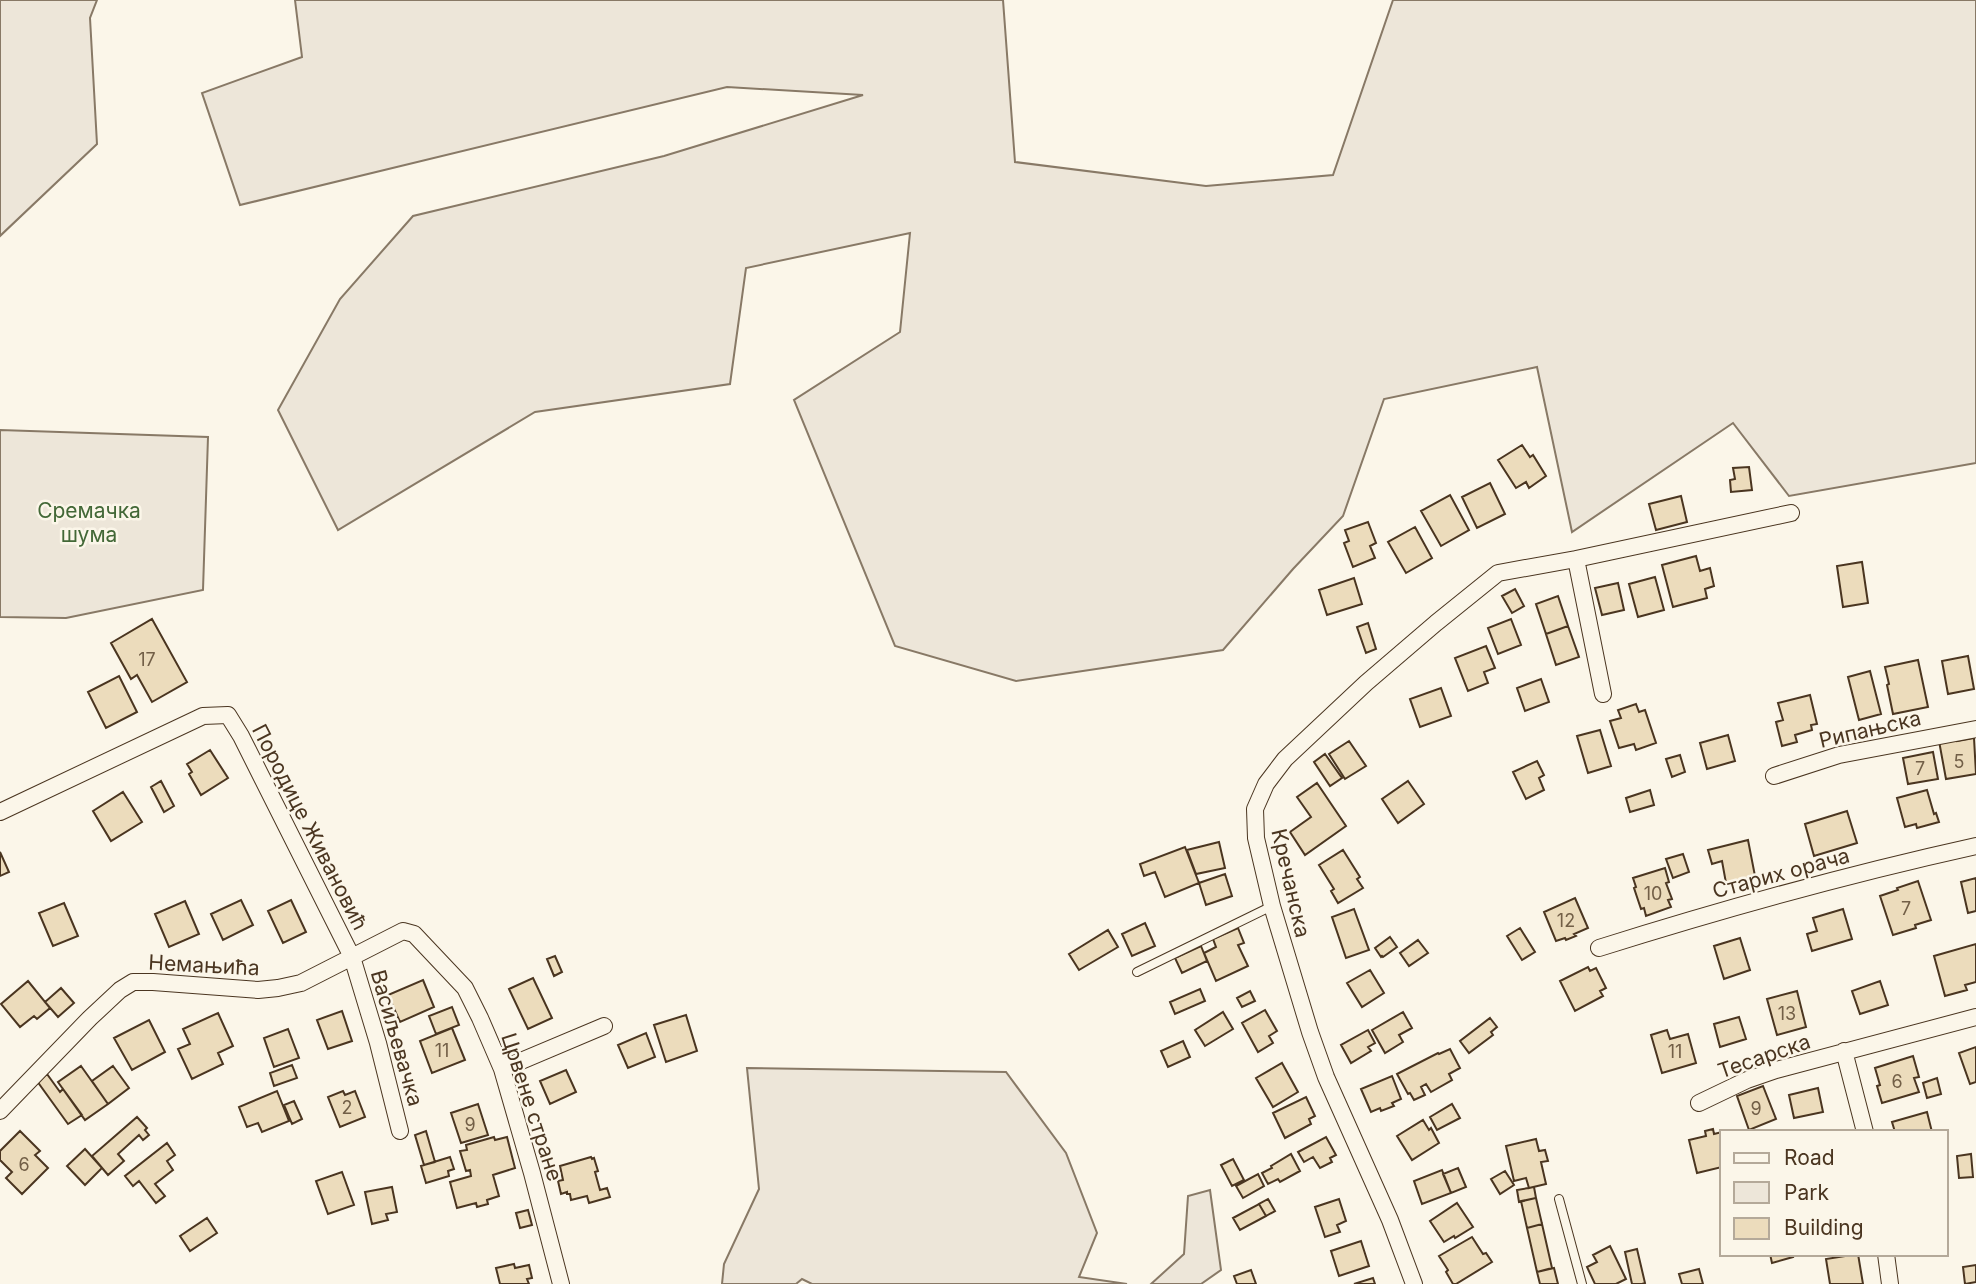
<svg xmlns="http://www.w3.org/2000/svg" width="1976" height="1284" font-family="Inter,sans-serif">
<rect width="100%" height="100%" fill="#fbf6e9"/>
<path fill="#ede6d9" stroke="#887966" stroke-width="2" d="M0 0H97L90 18 97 144 0 236Z
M295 0H1003L1015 162 1206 186 1333 175 1393 0H1976V463L1789 496 1733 423 1572 532 1537 367 1384 399 1343 516 1293 569 1223 650 1016 681 895 646 794 400 900 332 910 233 746 268 730 384 535 412 338 530 278 410 340 299 413 216 664 156 863 95 727 87 240 205 202 93 302 57Z
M0 430 208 437 203 590 66 618 0 617Z
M747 1068 1006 1072 1066 1153 1097 1233 1079 1277 1127 1284H812L802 1279 796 1284H722L724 1264 759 1189Z
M1210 1190 1221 1270 1201 1284H1151L1184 1254 1188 1196Z"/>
<path fill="#ecdcbc" stroke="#4a3520" stroke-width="2" d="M1522 445 1530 457 1533 455 1546 476 1529 488 1526 482 1516 488 1498 460Z
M1749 467 1752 490 1731 492 1730 480 1735 479 1733 468Z
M1490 483 1505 514 1477 528 1462 497Z
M1450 495 1469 530 1441 546 1421 511Z
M1681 496 1687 522 1656 530 1649 504Z
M1368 522 1376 543 1370 546 1375 558 1353 567 1344 543 1349 541 1345 530Z
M1415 527 1432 558 1406 573 1388 542Z
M1696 556 1700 571 1710 568 1714 586 1705 589 1707 598 1673 607 1662 565Z
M1862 562 1868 603 1843 607 1837 566Z
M1655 577 1664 610 1638 617 1629 584Z
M1354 578 1362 604 1327 615 1319 590Z
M1618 583 1624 610 1602 615 1595 588Z
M1515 589 1524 606 1512 613 1502 596Z
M1558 596 1568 626 1546 634 1536 604Z
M152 619 187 682 152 702 137 675 131 679 111 643Z
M1511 619 1521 645 1498 654 1488 628Z
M1368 623 1376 649 1366 653 1357 627Z
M1568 626 1579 657 1556 665 1546 634Z
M1486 646 1495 668 1484 672 1488 683 1468 691 1455 658Z
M1968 656 1974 689 1948 694 1942 661Z
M1918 660 1928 707 1893 714 1887 685 1889 684 1885 667Z
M1870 671 1881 714 1859 720 1848 677Z
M119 676 137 712 106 728 88 692Z
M1541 679 1549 702 1525 711 1517 688Z
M1441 688 1451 716 1420 727 1410 699Z
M1810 695 1817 724 1811 725 1812 730 1795 735 1797 742 1782 746 1776 722 1783 720 1778 703Z
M1636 704 1639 712 1645 710 1656 743 1636 750 1634 744 1619 748 1610 721 1621 718 1618 710Z
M1600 730 1611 766 1588 773 1577 736Z
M1728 735 1735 761 1707 769 1700 743Z
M1956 738 1957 741 1974 738 1976 774 1946 779 1939 741Z
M1349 741 1366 766 1345 779 1329 754Z
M210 750 228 778 201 795 189 774 192 772 187 764Z
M1933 752 1938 779 1908 784 1903 758Z
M1325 754 1342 778 1330 786 1314 762Z
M1680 755 1685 772 1672 777 1666 759Z
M1537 761 1544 775 1539 778 1544 790 1526 799 1513 772Z
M161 781 174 806 164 812 151 787Z
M1408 781 1424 804 1398 823 1382 799Z
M1317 783 1346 826 1305 855 1290 832 1311 817 1297 797Z
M1650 790 1654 805 1630 812 1626 798Z
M1927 790 1934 814 1936 813 1939 822 1917 828 1916 824 1905 827 1897 798Z
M123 792 142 822 111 841 93 811Z
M1847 811 1857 843 1814 856 1805 824Z
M1748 840 1755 876 1726 883 1722 861 1712 864 1708 850Z
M1219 842 1225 868 1196 874 1187 850Z
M1185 847 1199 883 1165 897 1155 872 1144 876 1140 864Z
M1343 850 1360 877 1357 879 1363 888 1338 903 1331 891 1334 889 1319 865Z
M0 852 9 872 0 876Z
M1683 854 1689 872 1673 878 1666 859Z
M1665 868 1669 882 1666 883 1672 899 1668 900 1671 907 1646 916 1644 908 1641 909 1634 888 1636 887 1633 878Z
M1225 874 1232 896 1206 905 1199 883Z
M1976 878V911L1968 913 1961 882Z
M1918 881 1931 920 1915 925 1916 928 1893 935 1880 896 1898 890 1897 888Z
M1575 898 1588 928 1574 934 1576 936 1566 940 1565 938 1556 941 1544 912Z
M241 900 253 925 223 940 211 914Z
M291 900 306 932 283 943 268 911Z
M185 901 199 934 169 947 155 914Z
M64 903 78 936 53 946 39 913Z
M1354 909 1369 950 1346 958 1332 917Z
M1843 909 1852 939 1812 951 1807 934 1817 931 1813 918Z
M1145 923 1155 946 1132 956 1122 934Z
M1238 928 1244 943 1238 945 1248 966 1216 981 1204 953 1216 947 1213 939Z
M1520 928 1535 952 1522 960 1507 936Z
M1108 930 1118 947 1079 970 1069 954Z
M1390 937 1397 947 1383 957 1382 956 1381 957 1375 948Z
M1740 938 1750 970 1724 979 1714 946Z
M1418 940 1428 953 1409 966 1400 953Z
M1976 944V982L1965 985 1967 990 1945 996 1934 956Z
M1201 946 1207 961 1182 973 1175 958Z
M555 956 562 972 554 976 547 959Z
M1588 967 1590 971 1596 968 1606 988 1600 991 1603 996 1575 1011 1560 981Z
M1370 970 1384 993 1362 1007 1347 983Z
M533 978 552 1018 528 1029 509 989Z
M423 980 434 1007 400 1022 388 995Z
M28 981 50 1008 37 1019 34 1016 20 1027 1 1004Z
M1880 981 1888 1005 1860 1014 1852 991Z
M61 988 74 1003 58 1017 45 1002Z
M1200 989 1205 1001 1175 1014 1170 1002Z
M1250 991 1255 1001 1242 1007 1237 998Z
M1797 991 1806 1027 1777 1035 1767 999Z
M452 1007 459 1025 436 1034 429 1016Z
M1265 1010 1277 1031 1269 1036 1273 1043 1258 1052 1242 1023Z
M342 1011 352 1041 328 1049 317 1020Z
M1223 1012 1233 1029 1205 1046 1195 1030Z
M1403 1012 1412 1028 1399 1035 1403 1042 1385 1053 1372 1030Z
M218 1013 233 1046 218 1053 223 1064 192 1079 178 1049 190 1044 183 1029Z
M686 1015 697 1051 666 1062 654 1025Z
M1739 1017 1746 1039 1720 1047 1714 1024Z
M1490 1018 1497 1027 1491 1032 1493 1035 1469 1053 1460 1041Z
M149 1020 165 1052 132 1070 114 1038Z
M452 1028 465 1060 432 1073 420 1041Z
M288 1029 299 1058 274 1067 264 1038Z
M1368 1030 1375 1043 1368 1047 1371 1051 1351 1063 1341 1045Z
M1667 1030 1670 1039 1688 1034 1696 1063 1662 1073 1651 1035Z
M646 1033 655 1057 628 1068 618 1045Z
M1183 1041 1190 1057 1168 1067 1161 1051Z
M1976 1047V1082L1970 1084 1959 1053Z
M1450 1049 1460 1068 1449 1074 1452 1080 1431 1092 1426 1084 1421 1087 1425 1095 1414 1100 1410 1093 1408 1094 1397 1074 1438 1053 1439 1054Z
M1913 1056 1919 1077 1914 1078 1919 1092 1882 1103 1877 1086 1880 1085 1875 1068Z
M1282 1063 1298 1092 1273 1107 1256 1078Z
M292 1065 297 1078 274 1086 270 1073Z
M81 1066 108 1104 85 1120 58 1082Z
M113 1066 129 1088 108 1104 92 1081Z
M566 1070 576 1092 550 1104 540 1081Z
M47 1074 60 1092 63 1089 82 1115 68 1124 37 1081Z
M1392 1076 1401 1099 1392 1103 1394 1106 1381 1111 1380 1108 1371 1112 1361 1089Z
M1937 1078 1941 1094 1927 1098 1923 1083Z
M1763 1086 1776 1119 1749 1130 1737 1096Z
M1818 1088 1823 1112 1794 1118 1789 1095Z
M277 1091 289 1121 262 1132 258 1123 247 1127 239 1107Z
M343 1091 345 1095 355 1091 365 1117 340 1127 328 1097Z
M1306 1097 1315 1116 1309 1119 1311 1124 1285 1138 1273 1113Z
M294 1101 302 1119 292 1124 284 1105Z
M478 1104 488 1135 461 1143 451 1113Z
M1452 1104 1460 1118 1437 1130 1430 1117Z
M1927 1112 1932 1132H1895L1892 1122Z
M137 1117 147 1128 145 1130 149 1135 143 1140 139 1135 118 1154 124 1161 108 1175 92 1156Z
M1423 1120 1429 1130 1431 1128 1439 1143 1412 1160 1397 1136Z
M1713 1129 1714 1134 1722 1132V1167L1697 1173 1689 1140 1706 1136 1705 1131Z
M20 1131 40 1151 35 1155 48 1168 22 1194 6 1178 12 1172 0 1160V1151Z
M426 1131 435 1162 424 1165 415 1135Z
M494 1137 495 1140 507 1137 515 1168 493 1175 499 1196 487 1200 488 1204 477 1207 476 1203 457 1208 450 1182 471 1176 470 1170 466 1171 460 1151 467 1150 466 1145Z
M1326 1137 1336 1155 1330 1158 1332 1162 1320 1168 1313 1157 1304 1162 1298 1152Z
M1536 1139 1539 1151 1545 1150 1548 1161 1541 1162 1546 1184 1529 1188 1526 1178 1514 1181 1506 1146Z
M167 1143 175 1155 167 1161 173 1170 155 1184 165 1196 156 1203 139 1181 133 1186 125 1176Z
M85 1149 102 1168 85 1185 67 1166Z
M1291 1154 1300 1171 1280 1182 1278 1179 1268 1184 1262 1173 1272 1168 1271 1166Z
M1971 1154 1973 1177 1959 1178 1957 1156Z
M450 1157 454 1169 448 1171 449 1176 426 1183 421 1166Z
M591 1157 592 1159 594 1158 598 1171 595 1172 600 1190 607 1188 610 1197 589 1203 587 1196 571 1200 570 1194H567V1192L561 1194 558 1181 563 1180 560 1166Z
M1233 1159 1244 1180 1232 1186 1221 1165Z
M1458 1168 1466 1187 1451 1193 1443 1174Z
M1442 1170 1451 1193 1422 1204 1414 1181Z
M1505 1171 1514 1185 1500 1194 1491 1179Z
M342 1172 354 1205 328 1214 316 1181Z
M1258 1174 1264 1186 1243 1198 1236 1186Z
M392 1187 397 1212 386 1214 388 1220 372 1224 365 1192Z
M1534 1187 1536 1198 1519 1202 1517 1190Z
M1536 1198 1542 1224 1527 1228 1521 1201Z
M1268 1199 1275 1211 1266 1216 1259 1204Z
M1339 1199 1346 1221 1337 1225 1340 1232 1325 1237 1315 1207Z
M1457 1203 1473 1227 1455 1238 1454 1236 1444 1242 1430 1221Z
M1259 1204 1266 1216 1240 1230 1233 1218Z
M528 1210 532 1225 520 1228 516 1213Z
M207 1218 217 1233 190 1251 180 1236Z
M1542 1224 1552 1268 1537 1272 1527 1228Z
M1472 1237 1483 1254 1486 1253 1492 1262 1456 1284H1453L1446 1272 1448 1270 1439 1256Z
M1361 1241 1369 1266 1339 1276 1331 1251Z
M1610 1246 1626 1279 1616 1284H1595L1587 1267 1597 1262 1593 1255Z
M1637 1249 1645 1283 1642 1284H1632L1625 1252Z
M1770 1254H1792L1793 1257 1772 1263Z
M1858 1254 1863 1284H1830L1826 1259Z
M514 1264 515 1268 529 1265 532 1278 527 1279 529 1284H500L496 1268Z
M1976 1265V1282L1965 1284 1963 1267Z
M1554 1268 1558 1284H1540L1537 1272Z
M1699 1269 1703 1284H1682L1679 1274Z
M1251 1270 1256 1284H1237L1234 1276Z
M1373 1278 1375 1284H1354Z"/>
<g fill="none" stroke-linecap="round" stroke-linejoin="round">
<g stroke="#4a3520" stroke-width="10">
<path id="service" d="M1137 972 1272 906
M1559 1199 1582 1284"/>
</g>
<g stroke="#4a3520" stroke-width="18">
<path id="minor" d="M1576 559 1791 513
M1774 776 1839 755 1976 729
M0 812 203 716 228 715 241 736 352 957 378 1043 400 1131
M1599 948C1723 909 1849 874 1976 846
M1844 1051 1865 1132
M502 1069 604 1026
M1699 1103 1747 1080 1776 1070 1976 1017
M0 1111 90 1018 120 990 133 982H153L258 990 278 988 301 983 403 931 414 934 465 988 480 1018 502 1069 532 1173 561 1284
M1886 1254 1890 1284
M1414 1284 1390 1220 1326 1077 1310 1032 1272 906 1256 838 1255 809 1266 784 1285 759 1366 683 1436 623 1498 573 1576 559 1603 694"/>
</g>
<use href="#service" stroke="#fbf6e9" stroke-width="8"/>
<use href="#minor" stroke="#fbf6e9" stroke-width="16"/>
</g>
<g text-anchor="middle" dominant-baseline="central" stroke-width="5" stroke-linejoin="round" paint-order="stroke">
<g font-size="18" fill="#725f47">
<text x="147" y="659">17</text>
<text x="1959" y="761">5</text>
<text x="1920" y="768">7</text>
<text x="1653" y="893">10</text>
<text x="1906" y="908">7</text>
<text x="1566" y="920">12</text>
<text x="1787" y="1013">13</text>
<text x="442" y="1050">11</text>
<text x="1675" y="1051">11</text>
<text x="1897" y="1081">6</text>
<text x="347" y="1107">2</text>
<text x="1756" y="1108">9</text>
<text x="470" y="1124">9</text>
<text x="24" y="1164">6</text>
</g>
<g font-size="21" fill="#436837" stroke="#fbf6e9">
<text x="89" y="510">Сремачка<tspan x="89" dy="24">шума</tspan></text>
</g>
<g font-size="21" fill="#4a3520" stroke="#fbf6e9">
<text transform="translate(1870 729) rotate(-13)">Рипањска</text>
<text transform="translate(310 827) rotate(63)">Породице Живановић</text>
<text transform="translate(1781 873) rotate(-15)">Старих орача</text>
<text transform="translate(1291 883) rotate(77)">Кречанска</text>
<text transform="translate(204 965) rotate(3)">Немањића</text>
<text transform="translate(397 1038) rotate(74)">Васиљевачка</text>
<text transform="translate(1764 1056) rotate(-19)">Тесарска</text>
<text transform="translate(532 1107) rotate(72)">Црвене стране</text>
</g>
</g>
<rect x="1720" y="1130" width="228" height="126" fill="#fbf6e9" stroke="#b4a999" stroke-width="2"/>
<rect x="1734" y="1153" width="35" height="10" fill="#fbf6e9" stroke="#b4a999" stroke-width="2"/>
<text x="1784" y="1165" font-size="21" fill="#4a3520">Road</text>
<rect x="1734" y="1182" width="35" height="21" fill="#ede6d9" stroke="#b4a999" stroke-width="2"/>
<text x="1784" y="1200" font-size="21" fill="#4a3520">Park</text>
<rect x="1734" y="1218" width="35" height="21" fill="#ecdcbc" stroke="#b4a999" stroke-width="2"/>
<text x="1784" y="1235" font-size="21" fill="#4a3520">Building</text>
</svg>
